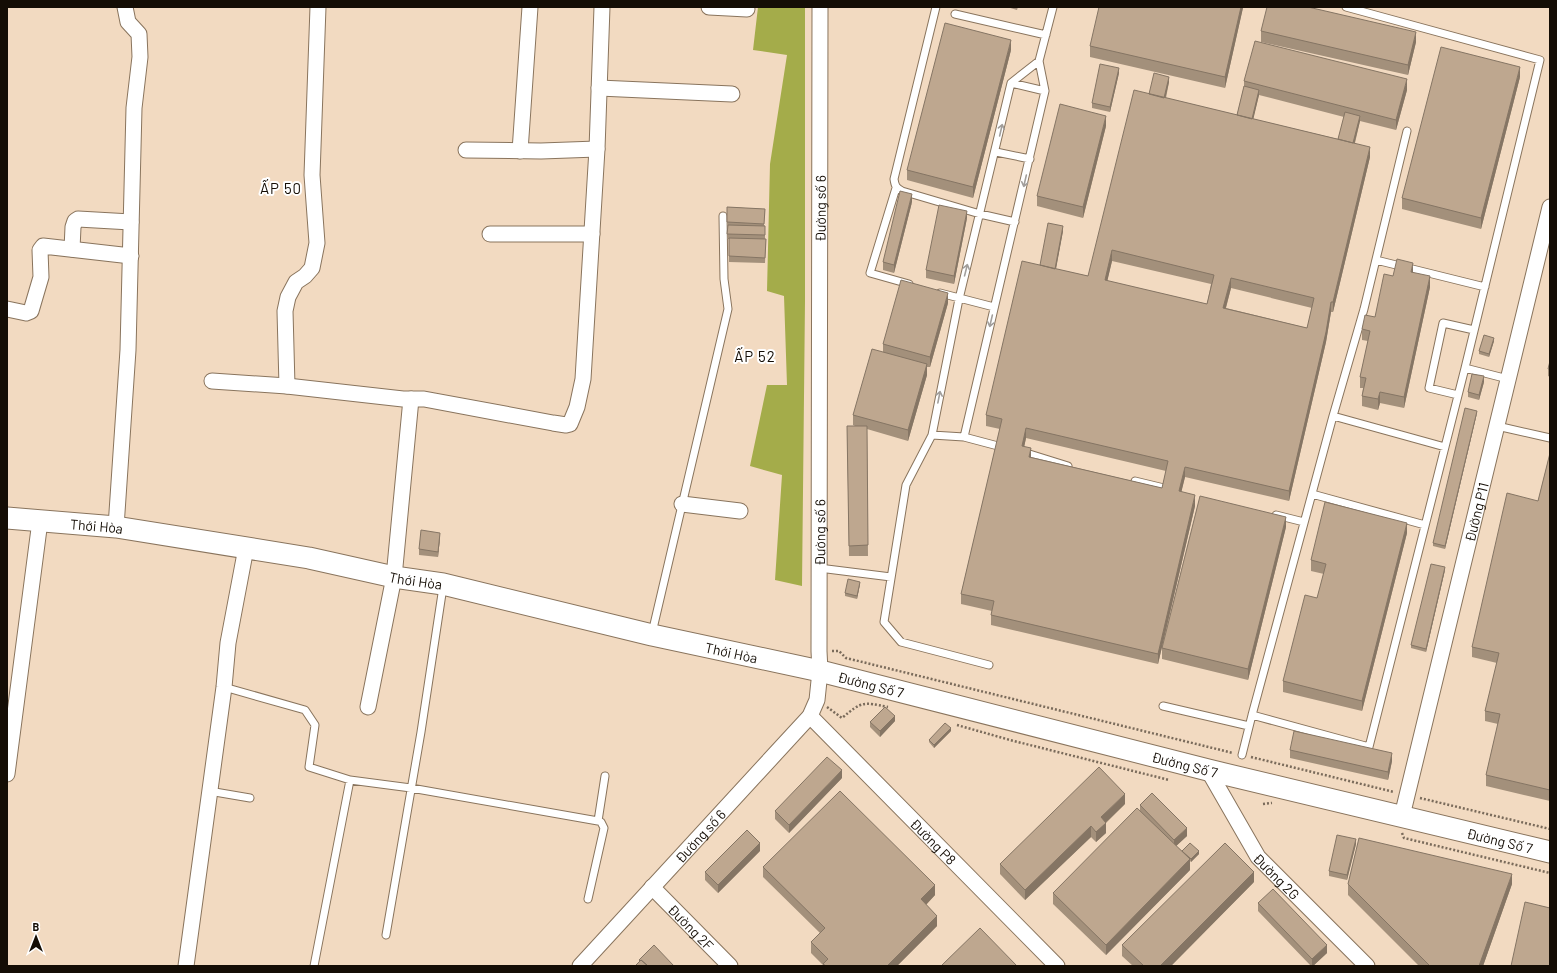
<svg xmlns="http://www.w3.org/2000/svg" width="1557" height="973" font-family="Barlow,sans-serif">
<rect width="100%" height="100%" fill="#f2dac1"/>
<path fill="#a4ac4a" d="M758 7H805V301L802 586 775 580 782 475 750 466 767 385H787L784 296 767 291 770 164 787 55 753 50Z"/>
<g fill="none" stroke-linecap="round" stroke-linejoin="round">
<g stroke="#89745d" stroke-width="9">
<path id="lane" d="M936 7 894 179C895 186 896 188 902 191L980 214 1015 222
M1346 7 1540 60 1465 368
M955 14 1046 35
M1011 83 1045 91
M996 152 1030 159
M896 188 870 273 909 284
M1376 260 1485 287
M940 293 994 307
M1458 395 1429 388 1443 323 1474 330
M1333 416 1364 309 1407 131
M1497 426 1550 438
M932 435 964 437 998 446
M964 437 1045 91 1039 61 1053 7
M1023 452 1068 466
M1135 481 1164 488
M1312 494 1425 525
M1276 515 1304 522
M819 568 891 577
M652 633 728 309 724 279 723 216
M989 665 901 642 884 622 906 485 932 435 959 299 1011 83 1039 61
M224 687 305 710 315 725 309 767 350 780
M1163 706 1249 726
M1252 715 1333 416 1445 447
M1242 755 1252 715 1369 747 1465 368 1508 379
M209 791 250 798
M598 821 605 776
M386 935 421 732 443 587
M314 966 350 780 411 788 598 821 601 822 604 828 588 899"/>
</g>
<g stroke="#89745d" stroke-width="17">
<g id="street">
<path d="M709 7 747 9"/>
<path d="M599 88 732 94"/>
<path d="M466 150 541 151 597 149"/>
<path d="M520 151 530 7"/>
<path d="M490 234H592"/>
<path d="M72 249 73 227 75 221 78 219 131 222"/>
<path d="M7 309 26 313 31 311 41 277 40 250 43 246 131 256"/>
<path d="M212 381 287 386 403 399H424L553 423 566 425 570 424 577 407 583 379 597 149 602 7"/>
<path d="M287 386 285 311 288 297 296 282 305 276 312 268 317 243 312 175 318 7"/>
<path d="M682 504 740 511"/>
<path d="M116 527 128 350 134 108 140 57 139 34 128 22 125 7"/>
<path d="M368 707 394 577 411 399"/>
<path id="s1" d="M810 716 1057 966"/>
<path id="s2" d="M1208 770 1258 857 1367 966"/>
<path d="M7 774 40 521"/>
<path id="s3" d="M1402 816 1550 207"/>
<path id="s4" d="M652 887 730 966"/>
<path d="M186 966 224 687 228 643 246 548"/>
<path id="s5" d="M580 966 810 716 817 700 820 671 819 651 820 7"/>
</g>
</g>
<g stroke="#89745d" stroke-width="23">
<g id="secondary">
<path id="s6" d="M7 518 116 527 309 558 394 577 443 584 652 635 820 671 1208 770 1550 852"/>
</g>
</g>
<path stroke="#7a6b5b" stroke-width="2.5" stroke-dasharray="2 2" stroke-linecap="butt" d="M832 651H839L846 658 1233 753
M827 707 842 718C862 701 863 702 888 707
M957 725 1010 740 1169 780
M1251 757 1394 792
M1420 798 1550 829
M1263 804 1272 803
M1402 833 1404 838 1550 873"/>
<use href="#lane" stroke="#fff" stroke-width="7"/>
<use href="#street" stroke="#fff" stroke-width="15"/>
<use href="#secondary" stroke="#fff" stroke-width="21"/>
</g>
<path fill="#a3907b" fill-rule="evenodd" d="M1007 7H1018L1017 10Z
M1243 7 1225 88 1090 57V46Z
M1261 31 1416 42 1408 75 1261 42Z
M1011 50 973 198 907 180V170Z
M1119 73 1110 112 1092 108V103Z
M1520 77 1481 229 1402 209V198Z
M1244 81 1407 90 1396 130 1360 121 1355 143 1370 157 1333 312H1331L1326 342 1289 501 1185 477 1181 492 1195 506 1158 664 991 625V615L992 611 961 604V594L1000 429 986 426V415L1040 265 1063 231 1056 269 1088 276 1149 94 1169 82 1166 98 1237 115 1244 86ZM1259 95 1344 117 1338 139 1253 119ZM1112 261 1211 284 1207 304 1107 281ZM1231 288 1312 308 1307 328 1226 308ZM1026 438 1166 471 1162 488 1031 457 1024 447Z
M1106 126 1083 218 1037 206V196Z
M912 202 894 273 883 270V262Z
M727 207 765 209 764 225 765 226V239H766L765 263 729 262V239H727L728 227H727Z
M967 218 954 284 926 278V270Z
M1413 273 1430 287 1404 408 1380 403 1378 410 1362 406V396L1363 388H1360V377L1368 341 1362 340V329L1375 317 1393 276Z
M948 303 930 367H927V375L908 441 867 429 868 556H849L847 426H855L853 425V415L883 352V344Z
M1494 341 1489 357 1479 354V351Z
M1550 361V377L1548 376V369Z
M1484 382 1479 400 1468 397V392Z
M1477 413 1445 549 1433 546V543Z
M1550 453V801L1486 786V775L1498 724 1485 721V711L1497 663 1472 657V647L1538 501Z
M1286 527 1248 680 1162 659V648Z
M1407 533 1362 711 1283 692V681L1317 598 1324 574 1311 571V560Z
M440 538 438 557 419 555V549Z
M1445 570 1426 652 1411 648V645Z
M860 584 857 599 845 596V593Z
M895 721 880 737 870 727V722Z
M951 731 934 748 929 742V740Z
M1290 750 1392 761 1388 780 1290 758Z
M842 778 789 833 775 819V811Z
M1125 804 1106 823V833L1096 842 1091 837 1025 900 1000 874V864Z
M1140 805 1187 836 1176 846 1182 851 1199 854 1191 862 1190 861V870L1106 955 1053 904V893L1140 811Z
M1356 844 1347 880 1329 876V871Z
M760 851 718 893 705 880V872Z
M763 867 935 895 926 905 937 926 897 966H823V965L811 953V942L820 933 763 877Z
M1254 882 1171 966H1133L1122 956V945Z
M1348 884H1512L1483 966H1419L1348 895Z
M1258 903 1327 953 1313 966H1311L1258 911Z"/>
<path fill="#857564" d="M1241 7H1243V8L1225 88V77Z
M1416 32V42L1408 75V65Z
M1011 40V50L973 198V187Z
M1520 67V77L1481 229V218Z
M1119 68V73L1110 112V107Z
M1169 77V82L1163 108V102Z
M1407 79V90L1396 130V120Z
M1259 90V95L1251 129V123Z
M1106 116V126L1083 218V207Z
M1360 116V121L1352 153V148Z
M1370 147V157L1333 312V302Z
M912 194V202L894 273V265Z
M967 211V218L954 284V276Z
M1063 226V231L1054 279V274Z
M1112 250V261L1105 291V280Z
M1413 263V273L1411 272Z
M1430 276V287L1404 408V397Z
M1231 278V288L1223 318V308Z
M948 293V303L930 367V357Z
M1331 302V312L1326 342 1289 501V491Z
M1494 338V341L1489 357V354Z
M927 364V375L908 441V430Z
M1484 376V382L1479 400V395Z
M1380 392V403L1378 410V399Z
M1477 411V413L1445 549V546Z
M1026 428V438L1022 457V446Z
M1031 448V459L1029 457Z
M1185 467V477L1179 502V491Z
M1195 495V506L1158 664V654Z
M1286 517V527L1248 680V669Z
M1407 523V533L1362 711V701Z
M440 533V538L438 557V552Z
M1445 567V570L1426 652V649Z
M860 582V584L857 599V596Z
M895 716V721L880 737V731Z
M951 728V731L934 748V745Z
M1392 753V761L1388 780V772Z
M842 770V778L789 833V825Z
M1125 794V804L1102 826 1106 823V833L1096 842V832L1101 817Z
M1091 826V837L1025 900V890Z
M1187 828V836L1174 848V840Z
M1356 839V844L1347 880V875Z
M760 843V851L718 893V885Z
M1199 851V854L1191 862V859Z
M1190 859V870L1106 955V945Z
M1254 872V882L1171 966H1160Z
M1512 874V884L1483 966H1479Z
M935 885V895L921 910V899Z
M937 916V926L897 966H887Z
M1327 945V953L1313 966H1312V959Z"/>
<path fill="#bea78f" stroke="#857564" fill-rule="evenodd" d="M1099 7H1241L1225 77 1090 46Z
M1267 7H1308L1416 32 1408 65 1261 31Z
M945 23 1011 40 973 187 907 170Z
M1255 41 1407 79 1396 120 1244 81Z
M1441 47 1520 67 1481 218 1402 198Z
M1100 64 1119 68 1110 107 1092 103Z
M1154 73 1169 77 1164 98 1149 94Z
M1244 86 1259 90 1252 119 1237 115Z
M1134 90 1370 147 1333 302H1331L1326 332 1289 491 1185 467 1179 491 1195 495 1158 654 991 615 994 601 961 594 1002 419 986 415 1022 261 1088 276ZM1112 250 1214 275 1207 304 1105 280ZM1231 278 1314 298 1307 328 1223 308ZM1026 428 1168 461 1162 488 1029 457 1031 448 1022 446Z
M1060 104 1106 116 1083 207 1037 196Z
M1345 112 1360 116 1353 143 1338 139Z
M900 191 912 194 894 265 883 262Z
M939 205 967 211 954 276 926 270Z
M727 207 765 209 764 224 727 222Z
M1048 223 1063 226 1055 269 1040 265Z
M728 225 765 226V235L727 234Z
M729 238 766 239 765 258 729 256Z
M1397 259 1413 263 1411 272 1430 276 1404 397 1380 392 1378 399 1362 396 1366 378 1360 377 1370 331 1362 329 1365 315 1375 317 1384 274 1393 276Z
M901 280 948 293 930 357 883 344Z
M1484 335 1494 338 1489 354 1479 351Z
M872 349 927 364 908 430 853 415Z
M1550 361V369H1548Z
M1472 374 1484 376 1479 395 1468 392Z
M1465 408 1477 411 1445 546 1433 543Z
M847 426H867L868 545 849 546Z
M1550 453V790L1486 775 1500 714 1485 711 1499 653 1472 647 1507 493 1538 501Z
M1200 496 1286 517 1248 669 1162 648Z
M1325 502 1407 523 1362 701 1283 681 1305 595 1317 598 1326 564 1311 560Z
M421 530 440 533 438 552 419 549Z
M1431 564 1445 567 1426 649 1411 645Z
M848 579 860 582 857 596 845 593Z
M885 707 895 716 880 731 870 722Z
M945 723 951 728 934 745 929 740Z
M1294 731 1392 753 1388 772 1290 750Z
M827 757 842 770 789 825 775 811Z
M1099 767 1125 794 1101 817 1106 823 1096 832 1091 826 1025 890 1000 864Z
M840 791 935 885 921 899 937 916 887 966H826L823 964 828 959 811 942 825 928 763 867Z
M1152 793 1187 828 1174 840 1140 805Z
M1137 808 1190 859 1106 945 1053 893Z
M747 830 760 843 718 885 705 872Z
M1337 835 1356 839 1347 875 1329 871Z
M1359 838 1512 874 1479 966H1430L1348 884Z
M1190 843 1199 851 1191 859 1182 851Z
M1225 843 1254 872 1160 966H1144L1122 945Z
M1273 889 1327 945 1312 959 1258 903Z
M1525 902 1550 908V966H1511Z
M980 928 1017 966H941Z
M654 945 674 966H648L641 960 640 961 639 960Z
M641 960 648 966H635Z"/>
<defs><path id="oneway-shaft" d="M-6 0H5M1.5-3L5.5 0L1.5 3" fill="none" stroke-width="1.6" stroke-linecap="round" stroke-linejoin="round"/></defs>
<g stroke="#a19e9b">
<use href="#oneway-shaft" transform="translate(1001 130) rotate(-77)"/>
<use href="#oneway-shaft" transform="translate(1025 181) rotate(103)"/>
<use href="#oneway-shaft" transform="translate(966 270) rotate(-76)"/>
<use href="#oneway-shaft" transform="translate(991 321) rotate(103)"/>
<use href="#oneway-shaft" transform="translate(939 397) rotate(-79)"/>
</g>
<g text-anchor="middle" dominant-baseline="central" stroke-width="4" stroke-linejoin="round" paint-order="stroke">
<g font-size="14" fill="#140d05" stroke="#fff">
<text stroke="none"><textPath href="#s5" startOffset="849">Đường số 6</textPath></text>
<text stroke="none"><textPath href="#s3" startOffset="313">Đường P11</textPath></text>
<text stroke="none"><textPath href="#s6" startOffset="90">Thới Hòa</textPath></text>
<text stroke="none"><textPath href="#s5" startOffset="525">Đường số 6</textPath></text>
<text stroke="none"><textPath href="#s6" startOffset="414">Thới Hòa</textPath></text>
<text stroke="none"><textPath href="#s6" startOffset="738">Thới Hòa</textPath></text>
<text stroke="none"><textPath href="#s6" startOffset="881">Đường Số 7</textPath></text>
<text stroke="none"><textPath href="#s6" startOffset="1205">Đường Số 7</textPath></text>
<text stroke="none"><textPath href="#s5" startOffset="177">Đường số 6</textPath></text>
<text stroke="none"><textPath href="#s6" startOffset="1529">Đường Số 7</textPath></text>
<text stroke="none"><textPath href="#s1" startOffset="176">Đường P8</textPath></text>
<text stroke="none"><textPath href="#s2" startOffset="127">Đường 2G</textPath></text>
<text stroke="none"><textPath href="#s4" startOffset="56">Đường 2F</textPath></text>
</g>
<g font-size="15" letter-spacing="1" fill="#140d05" stroke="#fff">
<text x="281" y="188">ẤP 50</text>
<text x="755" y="356">ẤP 52</text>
</g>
</g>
<rect width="1557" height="973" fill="none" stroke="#140d05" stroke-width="16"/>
<g transform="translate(36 937)" stroke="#ffffff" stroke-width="3" paint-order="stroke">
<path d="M0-3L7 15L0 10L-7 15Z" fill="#140d05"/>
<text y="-6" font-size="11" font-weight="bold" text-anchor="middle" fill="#140d05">B</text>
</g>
</svg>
